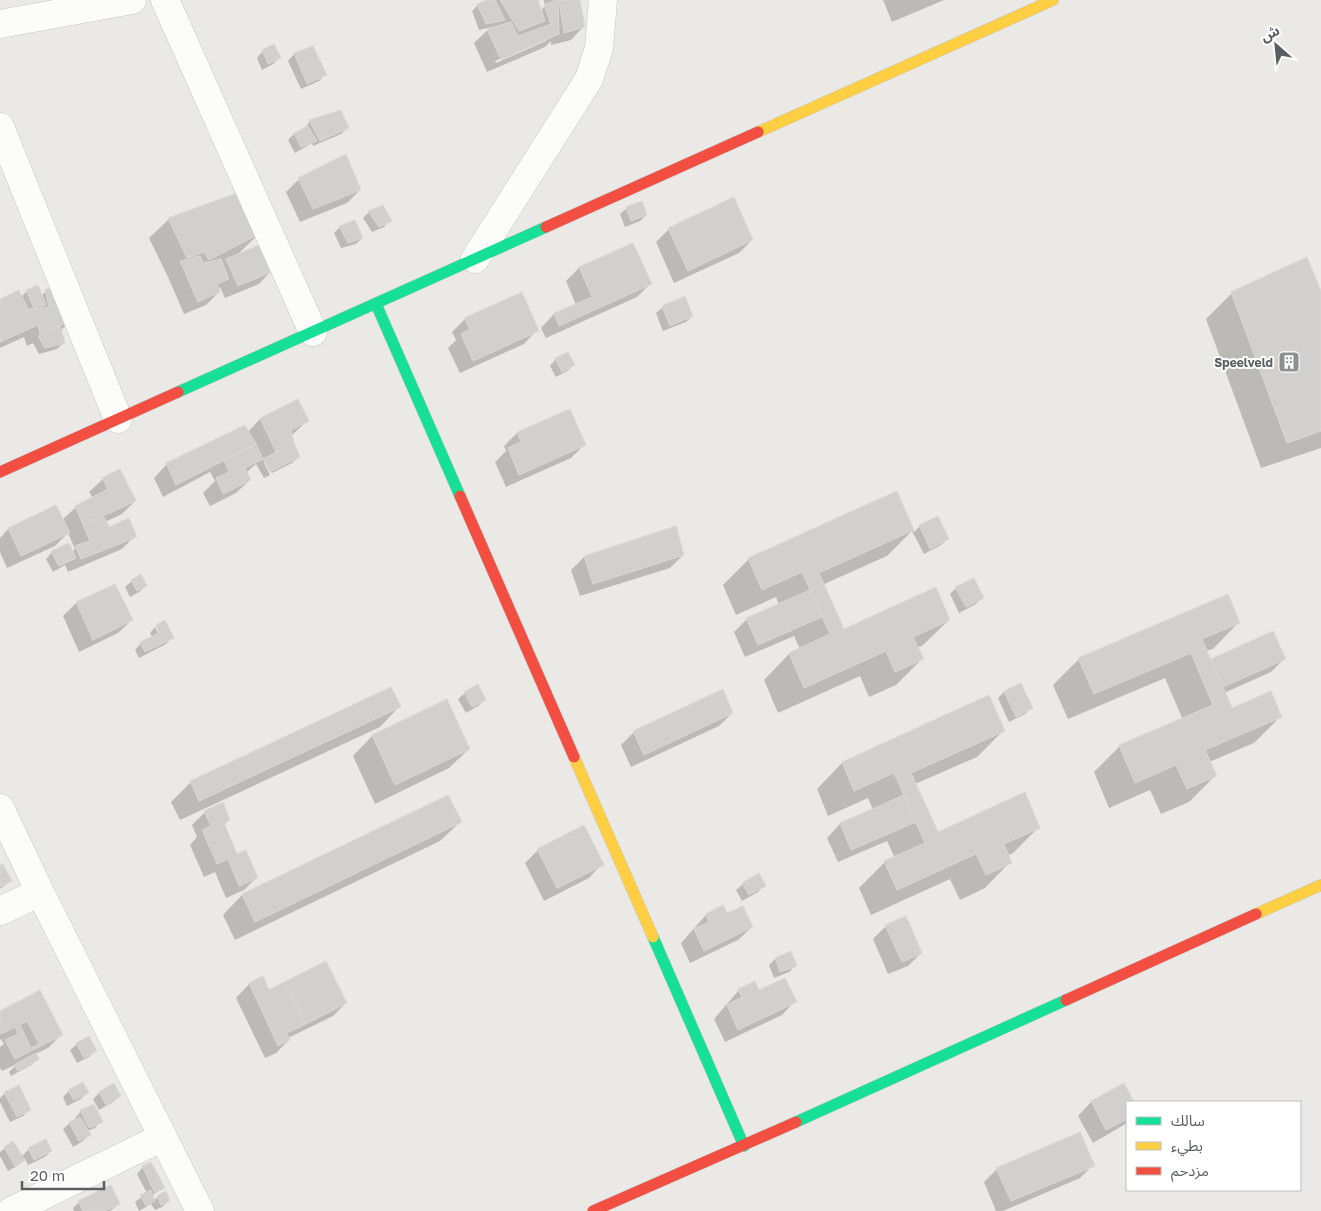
<svg xmlns="http://www.w3.org/2000/svg" width="1321" height="1211" font-family="'Golos Text','Noto Sans Arabic',sans-serif">
<rect width="100%" height="100%" fill="#eae9e5"/>
<path fill="#0003" fill-rule="evenodd" d="M491 0H494L495 2 497 0H536L540 11 545 6 544 0H579L584 26 571 40 551 45V41L545 47 487 72 474 43 491 27 479 30 472 11 478 5ZM546 39V41L496 63 495 61Z
M883 0H944L892 22Z
M312 47 325 75 319 81 301 89 288 61 294 54Z
M263 51 279 58 273 64 262 70 257 58Z
M310 121 347 128 341 134 313 146 312 143 295 153 288 140 294 134 304 129Z
M299 179 360 190 347 203 300 222 286 192Z
M627 208 646 215 640 221 625 227 620 214Z
M369 212 390 220 384 227 372 232 363 218Z
M169 219 260 233 237 255 272 270 259 284 225 298 220 287 218 289 219 292 206 305 184 314 168 277 149 238Z
M340 227 362 238 356 244 341 248 334 233Z
M669 229 752 240 739 253 674 283 656 242Z
M633 245 650 284 637 297 546 338 541 328 554 314 576 305 566 281 579 268Z
M27 291 41 296 46 291 71 320 60 331 64 342 57 349 39 354 33 343 27 346 24 337 0 348V300L21 297Z
M1232 293 1321 294V448L1261 468 1206 319Z
M663 307 692 316 686 322 663 331 656 313Z
M465 319 537 330 524 344 460 373 448 348 456 340 452 332Z
M556 359 574 365 567 371 556 377 550 366Z
M569 410 584 445 571 458 506 487 495 462 506 451 504 446 517 433Z
M260 419 307 421 291 436 292 444 299 457 292 463 272 473 266 463H264L270 475 264 478 256 464 246 473 250 480 236 493 210 506 203 493 215 481 210 472 163 497 154 478 167 464 248 432Z
M103 479 135 501 122 514 105 522 108 529 135 536 122 549 68 572 65 565 53 572 46 559 52 552H72L75 549 68 533 55 546 7 568 0 552V538L8 529 56 507 62 520 76 507 93 498 89 492Z
M896 492 914 532 920 526 948 539 941 545 924 554 912 531 887 556 822 585 843 631 949 620 923 645 917 648 922 659 896 685 869 697 860 676 778 713 764 680 789 654 800 649 794 636 745 657 734 632 747 619 779 605 776 597 736 615 723 585 749 559Z
M683 555 670 568 580 596 571 570 584 557Z
M132 581 146 586 139 592 130 597 125 587Z
M956 588 982 598 976 604 959 613 950 594Z
M76 603 132 620 118 633 79 652 63 616Z
M165 622 172 637 166 644 139 658 135 650 141 643 153 638 150 633 155 627 161 639 158 627H156Z
M1238 623 1213 649 1206 651 1210 661 1284 659 1271 672 1224 693 1231 709 1280 717 1254 743 1209 762 1215 776 1189 802 1161 814 1150 790 1109 808 1094 772 1120 746 1183 720 1165 678 1068 719 1053 685 1079 659Z
M1004 692 1032 708 1025 714 1009 722 998 698Z
M465 693 485 699 478 706 466 713 458 699Z
M988 697 1003 731 977 757 915 784 938 833 1039 827 1013 853 1007 856 1010 862 985 888 960 900 950 879 871 915 859 888 885 862 895 858 887 841 838 862 827 838 840 824 873 810 868 798 828 816 817 789 842 763Z
M447 701 469 749 449 768 375 804 353 756 372 736Z
M399 707 380 727 180 820 171 802 191 782Z
M732 713 719 726 631 767 621 745 634 732Z
M448 796 460 822 440 841 235 940 223 915 242 895Z
M205 812 229 820 224 825 237 855 257 877 244 890 226 898 215 872 204 877 190 845 197 837 192 825Z
M538 850 602 864 589 878 544 901 525 863Z
M0 867 11 881 0 889Z
M743 884 764 886 758 892 742 901 736 890Z
M706 915H726L752 927 738 940 690 963 681 943Z
M886 926 921 953 908 966 888 974 873 939Z
M775 959 796 965 789 972 774 978 769 965Z
M263 978 269 991 346 1003 333 1016 288 1038 289 1040 276 1053 265 1058 236 998 249 984Z
M739 990 759 992 795 1001 782 1015 725 1042 714 1019Z
M40 992 62 1034 48 1048 35 1054 38 1059 31 1065 11 1076 9 1072 17 1064 2 1071 0 1068V1047L4 1044 1 1039 0 1040V1012Z
M77 1044 95 1051 89 1057 77 1063 70 1050Z
M113 1085 119 1096 113 1102 99 1110 93 1099 99 1093Z
M1123 1085 1133 1102H1127V1123L1093 1143 1078 1116 1091 1102Z
M69 1091 87 1092 81 1099 67 1106 63 1097Z
M5 1093 30 1109 23 1116 10 1122 0 1102V1098Z
M81 1111 101 1121 95 1128 87 1131 89 1135 83 1141 73 1147 63 1129 70 1123 76 1120 75 1118Z
M5 1148 21 1157 29 1149 51 1151 45 1157 28 1165 25 1159 17 1166 8 1171 0 1156V1152Z
M1093 1165 1080 1178 1003 1211H996L984 1182 997 1169Z
M143 1167 163 1187 152 1196 154 1200 165 1193 169 1200 162 1207 155 1210 151 1204 139 1211 135 1202 147 1193 137 1174Z
M79 1202 119 1204 110 1211H74L73 1208Z"/>
<path fill="#d1d0ce" stroke="#d9d8d4" fill-rule="evenodd" d="M487 0H495L505 20 486 24 477 4Z
M500 0H538L545 21 519 31Z
M555 0H558L559 34 501 60 487 29 511 22 518 36 551 24 544 5Z
M559 0H580L585 27 564 33Z
M274 44 281 58 268 64 262 50Z
M313 46 327 75 307 84 294 53Z
M341 110 349 128 320 141 309 120Z
M308 126 317 141 301 147 294 133Z
M346 154 361 190 313 209 298 178Z
M237 193 261 233 209 260 204 252 187 258 168 218Z
M734 197 753 240 688 271 668 228Z
M642 201 647 215 631 221 626 207Z
M383 205 392 221 379 227 368 211Z
M355 220 363 238 348 243 339 226Z
M633 243 652 284 559 326 554 313 592 297 579 267Z
M259 245 274 271 238 286 226 259Z
M200 256 203 263 221 259 229 279 217 284 220 292 198 302 180 261Z
M1307 257 1321 291V431L1287 443 1231 292Z
M58 284 73 320 40 333 38 325 0 342V299L19 290 28 309 49 307 45 290Z
M38 285 46 305 34 308 26 290Z
M522 292 539 331 473 361 461 334 470 329 464 318Z
M685 296 693 316 670 326 662 306Z
M60 325 65 343 45 348 38 336Z
M568 352 575 365 562 372 555 358Z
M298 399 309 421 291 430 294 443 276 452 260 418Z
M570 409 586 445 519 475 508 448 521 442 517 432Z
M245 425 256 444 176 485 166 463Z
M294 443 300 457 270 472 263 459Z
M256 444 263 459 245 468 251 480 223 494 216 478 229 472 224 460Z
M120 469 136 501 83 525 75 506 108 489 102 478Z
M897 491 914 530 819 573 844 629 936 587 950 620 913 637 924 659 895 672 886 651 804 688 789 653 830 634 802 572 762 590 748 558Z
M56 505 70 533 21 556 8 528Z
M938 516 949 539 930 549 919 525Z
M104 517 109 527 129 518 137 537 81 559 75 546 90 541 83 525Z
M676 526 684 555 593 584 584 556Z
M69 543 76 558 59 566 51 551Z
M141 574 147 586 137 591 131 580Z
M974 578 984 598 966 607 955 587Z
M115 584 133 620 93 640 76 602Z
M810 590 822 617 758 645 746 618Z
M1228 594 1240 623 1202 639 1232 708 1271 691 1282 717 1205 750 1217 776 1187 789 1176 765 1135 783 1119 745 1213 705 1191 653 1094 694 1078 658Z
M165 620 174 638 145 652 140 642 159 633 156 625Z
M1273 631 1286 659 1223 687 1211 659Z
M1021 683 1033 708 1016 717 1004 691Z
M478 684 486 700 472 707 464 692Z
M391 687 401 707 199 801 190 781Z
M723 689 733 713 644 755 633 731Z
M989 695 1005 731 911 773 938 832 1025 792 1040 828 1004 844 1012 863 986 875 976 854 897 890 884 861 925 843 894 773 854 791 842 762Z
M447 699 470 749 395 785 372 735Z
M448 795 462 822 255 922 242 894Z
M904 795 916 822 851 850 840 823Z
M223 802 230 820 224 823 237 854 246 850 258 878 239 886 228 859 217 864 202 830 211 826 204 811Z
M584 825 604 865 557 888 537 849Z
M3 864 12 881 0 887V865Z
M759 873 766 886 749 895 742 883Z
M723 905 727 913 743 906 753 927 704 951 694 929 709 922 706 914Z
M906 916 922 953 902 962 885 925Z
M791 951 797 966 780 972 775 958Z
M326 961 347 1003 306 1024 284 982Z
M263 976 269 990 284 982 306 1024 287 1033 290 1040 278 1046 249 983Z
M785 978 797 1002 738 1030 727 1005 742 997 738 989 755 981 759 990Z
M40 990 63 1035 15 1059 5 1040 18 1034 15 1027 1 1034 0 1011ZM27 1021 39 1044 31 1048 20 1025Z
M89 1036 97 1051 84 1058 76 1043Z
M36 1053 39 1059 18 1071 14 1065Z
M83 1082 89 1093 74 1100 68 1090Z
M114 1083 121 1096 106 1105 99 1092Z
M1124 1083 1134 1102H1127V1119L1106 1130 1091 1101Z
M19 1085 31 1110 17 1117 4 1092Z
M94 1104 103 1122 89 1128 80 1110Z
M80 1117 91 1135 79 1141 69 1122Z
M1080 1132 1095 1166 1011 1201 996 1168Z
M46 1139 52 1151 34 1160 28 1148Z
M13 1141 25 1160 15 1166 4 1147Z
M151 1162 165 1188 155 1193 142 1166Z
M111 1185 120 1204 105 1211H83L78 1201Z
M151 1190 155 1201 146 1206 140 1195Z
M166 1191 170 1201 161 1205 157 1196Z"/>
<g fill="none" stroke-linecap="round" stroke-linejoin="round">
<g stroke="#c7c7c7" stroke-width="29">
<path id="street" d="M165 0 313 332
M0 24 132 0
M0 127 118 419
M475 259 589 79 599 48 603 0
M0 808 40 892 200 1211
M0 911 40 892
M11 1211 163 1137"/>
</g>
<g stroke="#c7c7c6" stroke-width="12">
<path id="fast" d="M376 304 460 496
M178 392 546 227
M653 937 744 1146
M796 1122 1066 1000"/>
</g>
<g stroke="#c7c7c6" stroke-width="12">
<path id="slow" d="M758 132 1053 0
M574 757 653 937
M1256 914 1321 885"/>
</g>
<g stroke="#c7c7c6" stroke-width="12">
<path id="jam" d="M546 227 758 132
M0 472 178 392
M460 496 574 757
M1066 1000 1256 914
M593 1211 796 1122"/>
</g>
<use href="#street" stroke="#fcfcfb" stroke-width="28"/>
<use href="#fast" stroke="#16e098" stroke-width="11"/>
<use href="#slow" stroke="#ffcf43" stroke-width="11"/>
<use href="#jam" stroke="#f24e42" stroke-width="11"/>
</g>
<defs>
<g id="building-square" transform="scale(1.125)"><rect x="-9" y="-9" width="18" height="18" rx="4" fill="#8d8f90" stroke="#fff"/><path d="M-4-6H4V6H1V3H-1V6H-4ZM-2.5-4.3h1.7v1.8h-1.7ZM.8-4.3h1.7v1.8H.8ZM-2.5-1h1.7V.8h-1.7ZM.8-1h1.7V.8H.8Z" fill="#fff"/></g>
</defs>
<g fill-rule="evenodd">
<use href="#building-square" x="1289" y="362"/>
</g>
<g text-anchor="middle" dominant-baseline="central" stroke-width="4" stroke-linejoin="round" paint-order="stroke">
<g font-size="12" font-weight="bold" fill="#5b5f62" stroke="#fff" text-anchor="end">
<text x="1273" y="362">Speelveld</text>
</g>
</g>
<rect x="1126" y="1101" width="175" height="90" fill="#ffffff" stroke="#bdbfc0"/>
<rect x="1136" y="1117" width="25" height="8" fill="#16e098" stroke="#bdbfc0"/>
<text x="1171" y="1126" font-size="15" fill="#5b5f62">سالك</text>
<rect x="1136" y="1142" width="25" height="8" fill="#ffcf43" stroke="#bdbfc0"/>
<text x="1171" y="1151" font-size="15" fill="#5b5f62">بطيء</text>
<rect x="1136" y="1167" width="25" height="8" fill="#f24e42" stroke="#bdbfc0"/>
<text x="1171" y="1176" font-size="15" fill="#5b5f62">مزدحم</text>
<g transform="translate(1276 45) rotate(333)" stroke="#ffffff" stroke-width="4" paint-order="stroke">
<path d="M0-4L9 19L0 12L-9 19Z" fill="#5b5f62"/>
<text y="-8" font-size="14" font-weight="bold" text-anchor="middle" fill="#5b5f62">ش</text>
</g>
<path d="M22 1181v8h82v-8" fill="none" stroke="#5b5f62" stroke-width="2.5"/>
<text x="30" y="1181" font-size="15" fill="#5b5f62" stroke="#ffffff" stroke-width="4" paint-order="stroke">20 m</text>
</svg>
